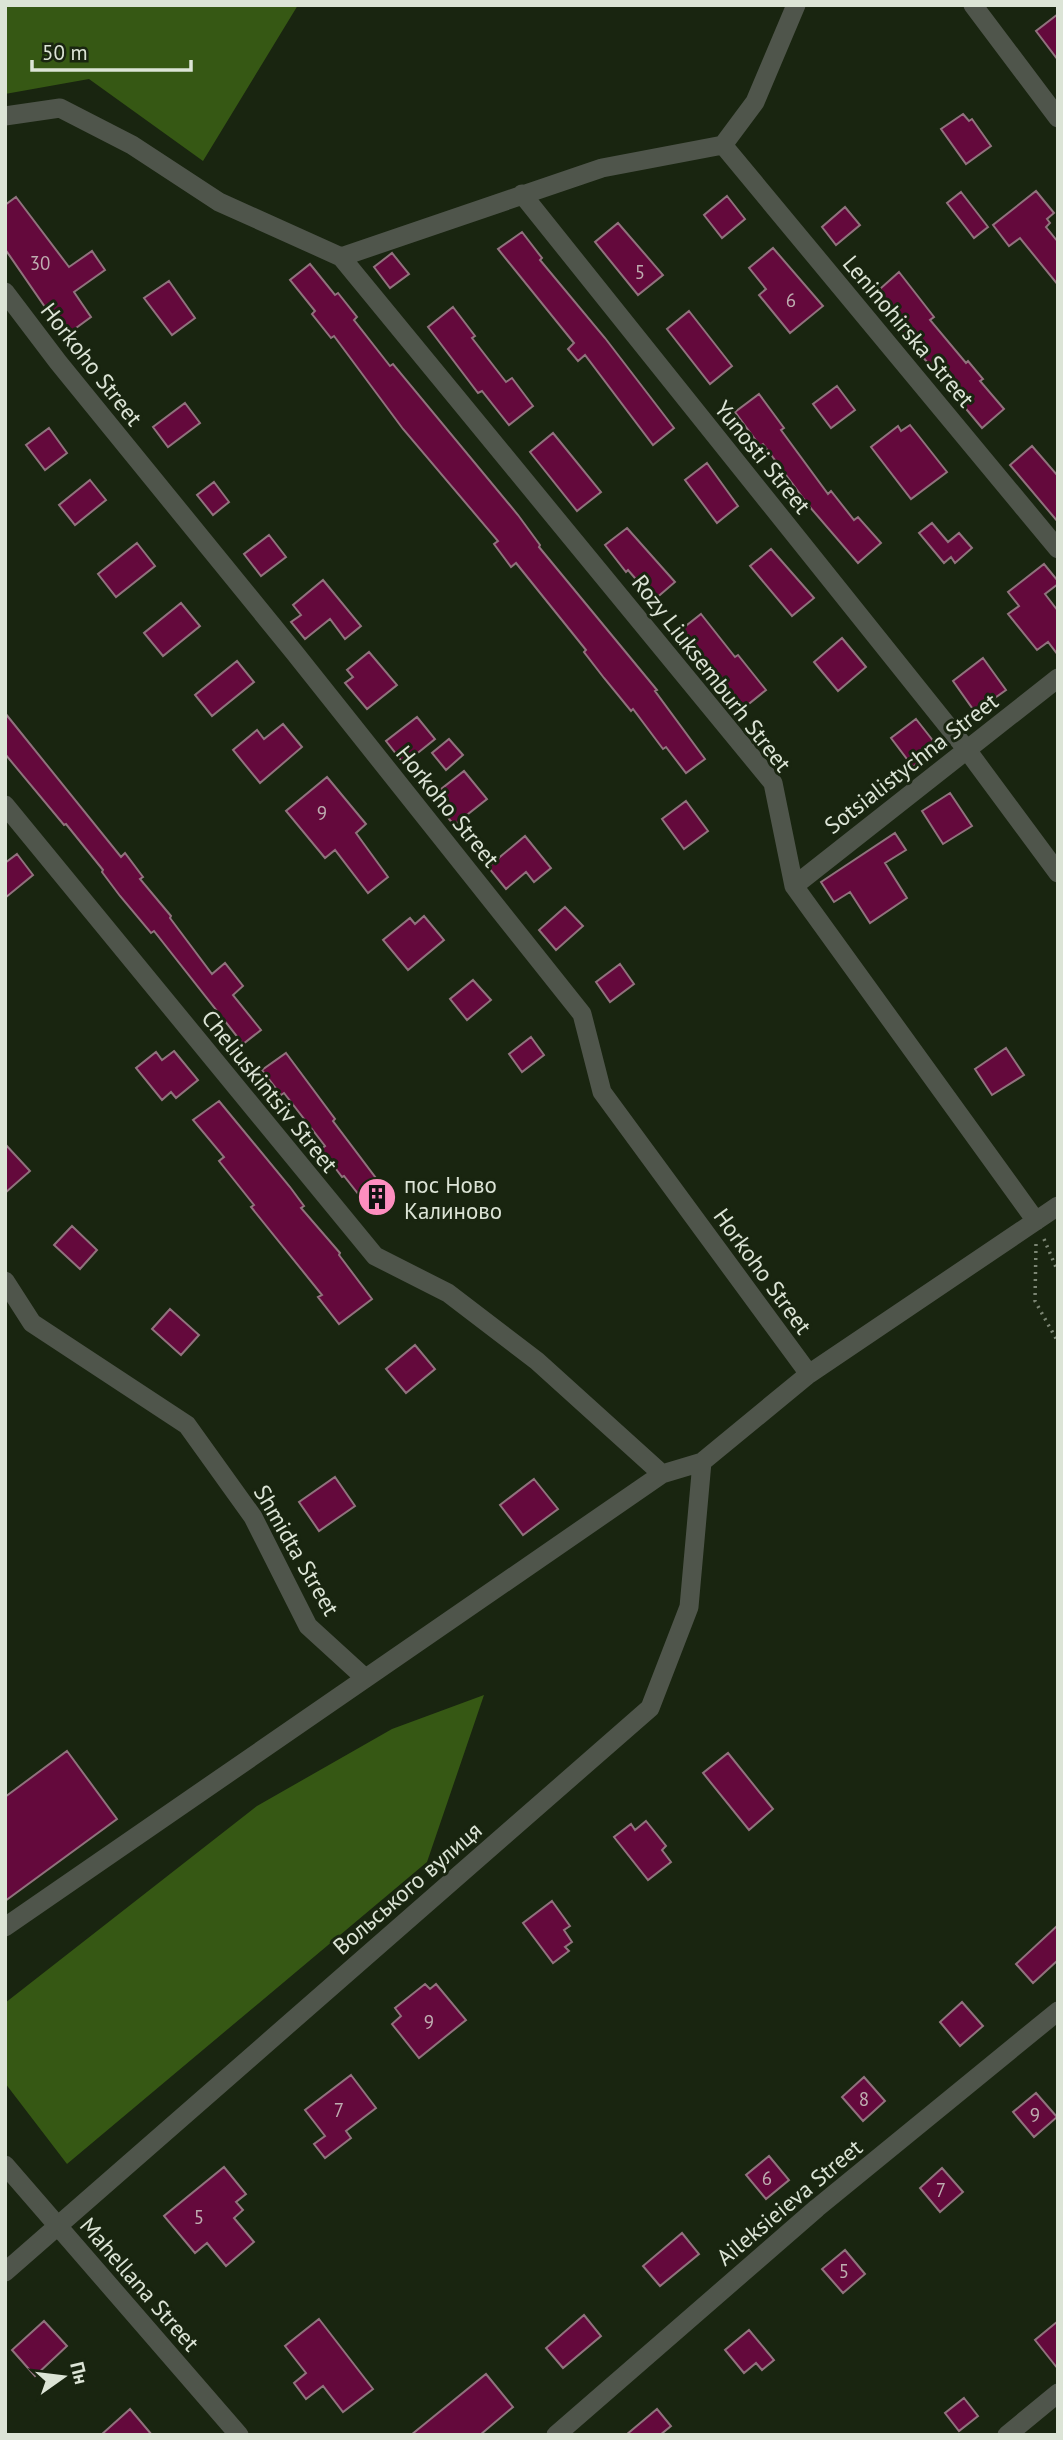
<svg xmlns="http://www.w3.org/2000/svg" width="1063" height="2440" font-family="'PT Sans',sans-serif">
<rect width="100%" height="100%" fill="#192510"/>
<path fill="#365814" d="M5 5H298L203 161 89 79 5 94Z
M484 1695 427 1862 67 2164 5 2083V2003L257 1806 392 1729Z"/>
<path fill="#64093c" stroke="#90727d" stroke-width="2" d="M1058 14V60L1036 31Z
M963 114 969 121 972 119 991 146 966 164 941 129Z
M1036 191 1054 213 1047 219 1050 223 1046 227 1058 242V285L1020 238 1009 246 993 225Z
M961 192 988 227 974 238 947 203Z
M727 196 745 219 722 238 704 215Z
M16 197 69 267 92 251 105 270 74 292 91 317 65 336 5 249V205Z
M845 207 860 225 836 245 822 227Z
M618 223 663 275 638 295 595 242Z
M522 232 542 258 540 260 605 338 674 428 653 445 585 355 578 361 568 349 574 343 498 249Z
M773 248 823 306 790 333 759 295 766 289 749 268Z
M392 253 409 274 390 288 374 267Z
M310 264 335 295 338 293 357 317 354 320 390 366 393 364 518 515 540 545 539 547 657 690 655 691 705 759 686 773 666 747 663 749 633 709 631 711 604 678 584 652 586 650 516 563 511 567 494 544 498 541 403 429 334 336 331 338 312 314 315 311 290 280Z
M899 272 934 317 930 320 966 363 968 361 983 379 980 381 1004 409 982 428 872 296Z
M169 281 195 318 172 335 144 298Z
M453 307 475 336 472 338 506 382 512 378 533 406 509 425 482 391 478 393 428 327Z
M689 311 732 366 710 384 667 329Z
M837 386 855 410 831 428 813 404Z
M759 394 784 428 781 430 828 494 831 491 854 520 858 517 881 543 858 563 809 506 763 444 760 446 735 412Z
M185 403 200 423 168 447 153 427Z
M910 425 947 472 911 499 871 447 898 426 901 431Z
M49 428 67 453 45 470 26 445Z
M553 433 601 492 577 511 530 452Z
M1032 446 1058 476V522L1010 465Z
M707 463 738 506 717 523 685 480Z
M90 480 106 500 75 525 59 505Z
M214 482 229 502 213 515 197 495Z
M932 523 948 542 959 533 972 548 955 563 951 557 944 563 919 533Z
M627 528 675 582 654 600 628 570 626 572 605 545Z
M269 535 286 557 261 576 244 554Z
M137 543 155 566 116 597 98 574Z
M771 549 814 598 792 616 750 566Z
M1044 564 1058 581V584L1045 594 1058 611V655L1048 642 1037 650 1008 614 1019 606 1008 592Z
M323 580 361 626 345 639 330 619 305 639 291 622 301 615 293 605Z
M181 603 200 626 163 656 144 633Z
M701 614 735 657 738 655 766 690 740 711 677 633Z
M842 638 866 667 838 691 814 662Z
M369 652 397 685 367 709 345 683 353 677 347 670Z
M983 658 1006 690 975 712 953 681Z
M237 661 254 682 212 716 195 695Z
M5 713 121 857 125 853 143 877 140 879 171 916 170 918 212 974 225 963 243 986 233 995 261 1030 243 1044 154 931 151 933 120 896 102 872 103 870 66 824 64 825 5 754Z
M417 717 435 739 404 764 386 741Z
M916 719 938 747 913 767 891 738Z
M283 724 302 747 260 783 233 750 257 730 264 739Z
M449 739 463 755 446 770 432 753Z
M464 771 487 799 454 825 431 797Z
M327 777 366 824 356 833 388 877 368 893 335 850 325 858 286 811Z
M950 793 972 826 943 844 922 811Z
M686 801 708 831 684 849 662 819Z
M895 833 906 850 885 863 907 898 870 923 850 892 834 902 821 882Z
M525 836 551 868 534 882 526 872 506 889 488 867Z
M17 854 33 875 5 898V863Z
M565 907 583 926 556 950 539 930Z
M424 916 444 940 408 970 383 940 410 918 415 924Z
M620 964 634 984 610 1002 596 982Z
M473 980 491 1000 467 1020 450 999Z
M531 1037 544 1055 522 1072 509 1054Z
M1006 1048 1024 1075 992 1095 975 1069Z
M174 1051 198 1080 176 1098 171 1092 162 1100 136 1068 156 1052 162 1060Z
M286 1053 335 1119 333 1121 379 1182 380 1180 394 1198 374 1214 344 1176 342 1177 321 1149 325 1146 284 1093 281 1095 262 1070Z
M219 1101 290 1187 304 1206 301 1208 340 1253 339 1255 372 1299 339 1324 318 1297 322 1295 251 1207 254 1205 219 1161 224 1157 193 1120Z
M5 1144 30 1171 5 1193Z
M72 1226 97 1250 80 1269 54 1245Z
M170 1309 199 1335 181 1355 152 1329Z
M415 1345 435 1369 406 1393 386 1369Z
M335 1477 355 1506 319 1531 299 1502Z
M534 1479 558 1509 523 1535 500 1505Z
M67 1751 117 1819 5 1901V1797Z
M728 1753 773 1809 749 1830 703 1773Z
M646 1821 666 1846 662 1850 671 1862 648 1880 614 1837 631 1824 635 1830Z
M552 1901 570 1926 564 1930 572 1942 565 1947 569 1951 553 1963 523 1923Z
M1058 1925V1960L1033 1983 1016 1964Z
M425 1984 430 1989 436 1984 466 2020 419 2058 392 2024 401 2016 395 2008Z
M962 2002 983 2026 960 2046 940 2022Z
M351 2075 376 2108 346 2131 351 2138 325 2158 314 2144 325 2136 305 2110Z
M864 2077 885 2101 863 2121 842 2097Z
M1036 2093 1057 2117 1034 2137 1013 2112Z
M769 2156 789 2180 766 2199 746 2175Z
M224 2167 246 2194 236 2202 243 2210 234 2218 254 2242 226 2266 207 2243 195 2253 164 2216Z
M942 2168 963 2192 940 2212 920 2188Z
M682 2233 699 2254 660 2286 643 2266Z
M845 2250 865 2274 843 2293 822 2269Z
M584 2315 601 2336 563 2368 546 2348Z
M319 2319 373 2389 343 2412 323 2386 306 2399 294 2383 306 2373 285 2346Z
M44 2321 67 2346 35 2376 12 2350Z
M1058 2321V2369L1035 2340Z
M749 2330 774 2360 762 2370 756 2363 744 2373 725 2350Z
M486 2374 513 2407 480 2435H411Z
M964 2398 978 2416 959 2431 945 2413Z
M130 2409 152 2435H101Z
M657 2409 671 2426 660 2435H626Z"/>
<g fill="none" stroke-linecap="round" stroke-linejoin="round">
<path stroke="#7c8674" stroke-width="3.5" stroke-dasharray="2 5" stroke-linecap="butt" d="M1044 1239 1058 1272
M1036 1244 1035 1301 1058 1342"/>
<path stroke="#4f554b" stroke-width="19" d="M5 116 60 108 132 145 219 202 341 257 602 168 723 145 755 102 796 5
M723 145 1058 549
M522 194 967 750 1058 873
M341 257 773 783 794 886 1036 1221
M5 292 58 362 294 652 582 1014 602 1092 809 1374
M5 805 375 1256 448 1293 537 1361 662 1474
M794 886 1058 678
M5 1281 32 1323 187 1425 253 1517 308 1626 365 1678
M5 1927 662 1474 702 1462 809 1374 1058 1206
M5 2165 239 2435
M5 2272 650 1708 689 1607 702 1462
M556 2435 817 2208 1058 2011
M1007 2435 1058 2393"/>
<path stroke="#4f554b" stroke-width="19" d="M973 5 1058 118"/>
</g>
<defs>
<g id="building-disc" transform="scale(2.0125)"><circle r="9.5" fill="#fd8ebf" stroke="#192510"/><path d="M-4-6H4V6H1V3H-1V6H-4ZM-2.5-4.3h1.7v1.8h-1.7ZM.8-4.3h1.7v1.8H.8ZM-2.5-1h1.7V.8h-1.7ZM.8-1h1.7V.8H.8Z" fill="#111"/></g>
</defs>
<g fill-rule="evenodd">
<use href="#building-disc" x="377" y="1197"/>
</g>
<g text-anchor="middle" dominant-baseline="central" stroke-width="6" stroke-linejoin="round" paint-order="stroke">
<g font-size="19" fill="#beadb0">
<text x="40" y="263">30</text>
<text x="640" y="272">5</text>
<text x="791" y="300">6</text>
<text x="322" y="813">9</text>
<text x="429" y="2022">9</text>
<text x="864" y="2099">8</text>
<text x="339" y="2110">7</text>
<text x="1035" y="2115">9</text>
<text x="767" y="2178">6</text>
<text x="941" y="2190">7</text>
<text x="199" y="2217">5</text>
<text x="844" y="2271">5</text>
</g>
<g font-size="23" fill="#dce4d6" stroke="#192510">
<text transform="translate(909 331) rotate(50)">Leninohirska Street</text>
<text transform="translate(92 364) rotate(52)">Horkoho Street</text>
<text transform="translate(763 457) rotate(51)">Yunosti Street</text>
<text transform="translate(712 673) rotate(52)">Rozy Liuksemburh Street</text>
<text transform="translate(911 763) rotate(-38)">Sotsialistychna Street</text>
<text transform="translate(448 806) rotate(51)">Horkoho Street</text>
<text transform="translate(270 1091) rotate(51)">Cheliuskintsiv Street</text>
<text transform="translate(763 1271) rotate(54)">Horkoho Street</text>
<text transform="translate(297 1550) rotate(60)">Shmidta Street</text>
<text transform="translate(407 1888) rotate(-41)">Вольського вулиця</text>
<text transform="translate(789 2202) rotate(-40)">Aileksieieva Street</text>
<text transform="translate(140 2284) rotate(49)">Mahellana Street</text>
</g>
<g font-size="23" fill="#dce4d6" stroke="#192510" text-anchor="start">
<text x="404" y="1184">пос Ново<tspan x="404" dy="26">Калиново</tspan></text>
</g>
</g>
<rect width="1063" height="2440" fill="none" stroke="#dce4d6" stroke-width="14"/>
<g transform="translate(63 2377) rotate(76)" stroke="#192510" stroke-width="5" paint-order="stroke">
<path d="M0-5L12 26L0 18L-12 26Z" fill="#dce4d6"/>
<text y="-10" font-size="19" font-weight="bold" text-anchor="middle" fill="#dce4d6">Пн</text>
</g>
<path d="M32 60v10h159v-10" fill="none" stroke="#dce4d6" stroke-width="3.5"/>
<text x="42" y="60" font-size="21" fill="#dce4d6" stroke="#192510" stroke-width="5" paint-order="stroke">50 m</text>
</svg>
